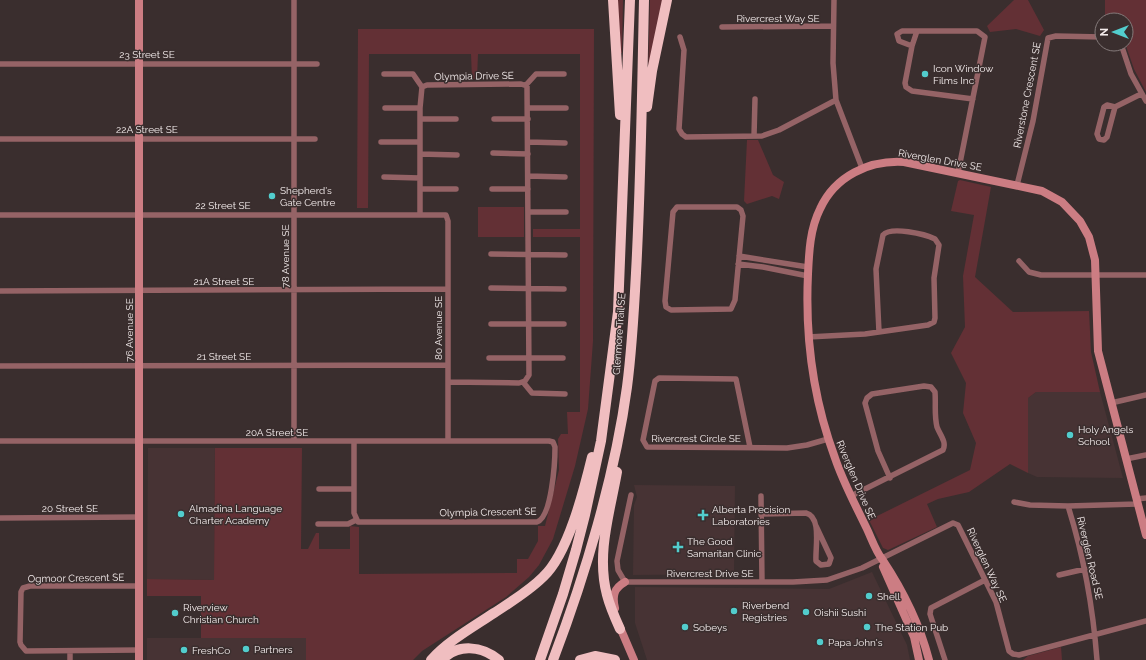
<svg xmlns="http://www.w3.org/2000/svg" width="1146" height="660" font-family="Raleway,sans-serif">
<rect width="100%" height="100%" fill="#3a2e2e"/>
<path fill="#473334" d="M1036 392H1100L1123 478 1037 477 1028 473V398Z
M148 448H215L214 580 147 579Z
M634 485 735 486 734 574 633 575 634 505 637 497Z
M872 572 907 645 910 660H647L635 623V587L829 589Z
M147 638H306V660H147Z"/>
<path fill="#633035" d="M616 0H623L622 53H620Z
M650 0H665L648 71Z
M1014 0H1028L1044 30 1040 36 1016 29 990 32 987 26Z
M1105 0H1146V92L1134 69 1126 46V20H1105Z
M358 29H594L593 341 588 409 575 466 553 539 539 565 529 577 506 597 422 651 413 660H306V638H201V596H147V579L214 580 215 448H302L301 549H308L316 533H319V549H350V526L359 527V574L517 573V559H528L538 541V526H545L559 470 558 439 561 434H568L567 412H580V237H533V229H580V54H478L477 79H472L471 54H369L368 208H357Z
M747 140H758L773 175 784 182 779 199 772 196 747 204 744 201Z
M960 180 991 187 975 277 1013 312 1089 311 1091 352 1100 392H1036L1028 398V473L1010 464 969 492 938 499 927 504 937 527 888 550 883 548 869 520 970 470 976 443 963 413 966 383 951 353 965 327 963 276 974 215 951 211 958 181Z
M478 207H524V237H478Z
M1061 647 1062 660H1023L1028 656Z"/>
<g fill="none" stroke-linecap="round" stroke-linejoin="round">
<path stroke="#956366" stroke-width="5.5" d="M834 0 833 63 836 100 862 168
M722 27 833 26
M680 37 684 50 679 129 682 134 686 137 762 136 779 130 836 100
M1121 44 1131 74 1146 101
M912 46 899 41 897 34 902 31H917
M0 64H317
M384 74H413L422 87
M526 85 536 74H564
M1115 107 1107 137 1104 140 1099 139 1097 134 1104 107 1107 105 1115 107 1141 94
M385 108H420
M528 108H566
M420 119H456
M494 119H528
M754 136 755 99
M0 139H315
M381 142H420
M528 142 565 143
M493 153 528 154
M420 154 457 155
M958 173 985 37 977 31H917L912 46 905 83 906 87 912 91 973 99
M528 176 565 177
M384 177 420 178
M1017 185 1033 121 1048 38 1056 36 1102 37
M420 189H456
M492 189H528
M677 207H737L741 210 743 216 735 300 731 309 671 310 666 307 665 301 673 212Z
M528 212H566
M420 214V108L422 87 427 85 521 84 527 86 529 375 525 381 519 383 448 382
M0 215H446L448 221V441
M491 254 565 255
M739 256 808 267
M1019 261 1029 272 1041 275H1146
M738 264 763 267 808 276
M491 288 564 289
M0 291 447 289
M491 324H564
M808 337 865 334 928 325 934 322 935 318 934 278 939 245 935 239C925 234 891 226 883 235L876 269 879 332
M489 358H563
M0 366 447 365
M523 382 532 393 565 394
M1111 403 1146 395
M0 441H549L553 442 555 447C555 461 552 517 537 522H358L354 513V441
M294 441V0
M750 447 736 379 659 378 655 381 643 440 647 447 787 448 807 445 828 439
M1126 459 1146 455
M319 489H354
M631 495 617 561 618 570 625 582H793L827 580 862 568 953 523 958 525 996 602 1009 651 1013 654 1019 655 1146 621
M761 496 762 582
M851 496 943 450C947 442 940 435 937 427 934 415 936 404 935 392L931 387 924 386 872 394 867 398 865 403 878 451 890 478
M1136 499 1146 498
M1014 502 1030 505 1068 506
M762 514 806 513C822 517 815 548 816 561L821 565 829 564 831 558 816 526
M0 518 139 517
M318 524H348L356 520
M1059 575 1085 569
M139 650 26 651 21 645 20 642 21 592 23 588 30 586H139
M70 651V660
M945 660 930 614 931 608 985 580
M1097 660C1093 607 1084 557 1068 506L1137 504"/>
<path stroke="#cc7d83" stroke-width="8" d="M883 567 914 637 919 660
M615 608C612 596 614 588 625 582
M619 625 634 660
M139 660V0
M929 660C920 625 902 589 882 559 875 550 871 537 866 527 855 504 843 482 835 458 813 399 805 337 808 274 809 252 810 229 820 209 835 176 869 160 904 162L1042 191 1062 202 1080 221 1089 237 1095 260 1098 351 1146 535"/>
<path stroke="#f0bec0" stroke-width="10" d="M613 0 620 115
M647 107 652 71 667 0
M617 472C610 512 596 554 607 595 610 607 615 618 620 629
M431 660C448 641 473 627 494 613 511 602 529 591 543 577 568 554 584 490 592 457
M442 660C458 643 482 646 499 660
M540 660 563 594 576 550 585 515 601 441 618 312 630 0
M553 660C585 576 615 476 627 387 632 349 634 311 636 273 641 182 642 91 644 0
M580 660 595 656 615 660"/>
</g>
<g fill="#52cdcd" stroke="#3a2e2e" stroke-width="1.5">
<circle cx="925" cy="74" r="4"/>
<circle cx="272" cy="196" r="4"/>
<circle cx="1070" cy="435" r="4"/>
<circle cx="181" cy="514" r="4"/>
<path d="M701 509h4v4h4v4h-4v4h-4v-4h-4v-4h4z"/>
<path d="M676 541h4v4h4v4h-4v4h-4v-4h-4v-4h4z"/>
<circle cx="869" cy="596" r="4"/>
<circle cx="734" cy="611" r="4"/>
<circle cx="806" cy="612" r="4"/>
<circle cx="175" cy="613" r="4"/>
<circle cx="685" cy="627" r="4"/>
<circle cx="867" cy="627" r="4"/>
<circle cx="820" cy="642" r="4"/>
<circle cx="246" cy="649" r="4"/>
<circle cx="184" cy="650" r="4"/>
</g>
<g text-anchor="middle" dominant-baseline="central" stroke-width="3" stroke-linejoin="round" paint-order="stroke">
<g font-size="10" fill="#f3ebeb" stroke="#3a2e2e">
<text x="778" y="18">Rivercrest Way SE</text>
<text x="147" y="54">23 Street SE</text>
<text transform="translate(474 76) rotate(-1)">Olympia Drive SE</text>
<text transform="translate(1027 95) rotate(-79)">Riverstone Crescent SE</text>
<text x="147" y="129">22A Street SE</text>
<text transform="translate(940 160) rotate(10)">Riverglen Drive SE</text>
<text x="223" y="205">22 Street SE</text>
<text transform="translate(285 256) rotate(-90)">78 Avenue SE</text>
<text x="224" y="281">21A Street SE</text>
<text transform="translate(438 328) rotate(-90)">80 Avenue SE</text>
<text transform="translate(129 330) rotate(-90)">76 Avenue SE</text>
<text transform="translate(619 334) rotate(-86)">Glenmore Trail SE</text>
<text x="224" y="356">21 Street SE</text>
<text x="277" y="432">20A Street SE</text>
<text x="696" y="438">Rivercrest Circle SE</text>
<text transform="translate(856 480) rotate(67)">Riverglen Drive SE</text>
<text x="70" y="508">20 Street SE</text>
<text transform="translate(488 512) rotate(-1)">Olympia Crescent SE</text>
<text transform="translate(1090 558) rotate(77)">Riverglen Road SE</text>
<text transform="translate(987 565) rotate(65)">Riverglen Way SE</text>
<text x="710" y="573">Rivercrest Drive SE</text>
<text transform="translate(76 578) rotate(-1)">Ogmoor Crescent SE</text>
</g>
<g font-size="10" fill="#f3ebeb" stroke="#3a2e2e" text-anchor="start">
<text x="933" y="68">Icon Window<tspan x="933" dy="12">Films Inc</tspan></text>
<text x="280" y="190">Shepherd's<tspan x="280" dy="12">Gate Centre</tspan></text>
<text x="1078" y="429">Holy Angels<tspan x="1078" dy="12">School</tspan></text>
<text x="189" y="508">Almadina Language<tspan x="189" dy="12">Charter Academy</tspan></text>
<text x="712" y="509">Alberta Precision<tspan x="712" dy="12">Laboratories</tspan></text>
<text x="687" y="541">The Good<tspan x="687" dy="12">Samaritan Clinic</tspan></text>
<text x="877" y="596">Shell</text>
<text x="742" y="605">Riverbend<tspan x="742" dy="12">Registries</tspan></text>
<text x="183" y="607">Riverview<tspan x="183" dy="12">Christian Church</tspan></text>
<text x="814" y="612">Oishii Sushi</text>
<text x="693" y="627">Sobeys</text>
<text x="875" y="627">The Station Pub</text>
<text x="828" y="642">Papa John's</text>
<text x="254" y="649">Partners</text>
<text x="192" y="650">FreshCo</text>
</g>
</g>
<g transform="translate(1114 32) rotate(270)"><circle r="19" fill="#3a2e2e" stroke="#847a7a"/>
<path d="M0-3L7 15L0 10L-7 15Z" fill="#52cdcd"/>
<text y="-6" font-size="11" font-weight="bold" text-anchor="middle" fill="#f3ebeb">N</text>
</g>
</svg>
